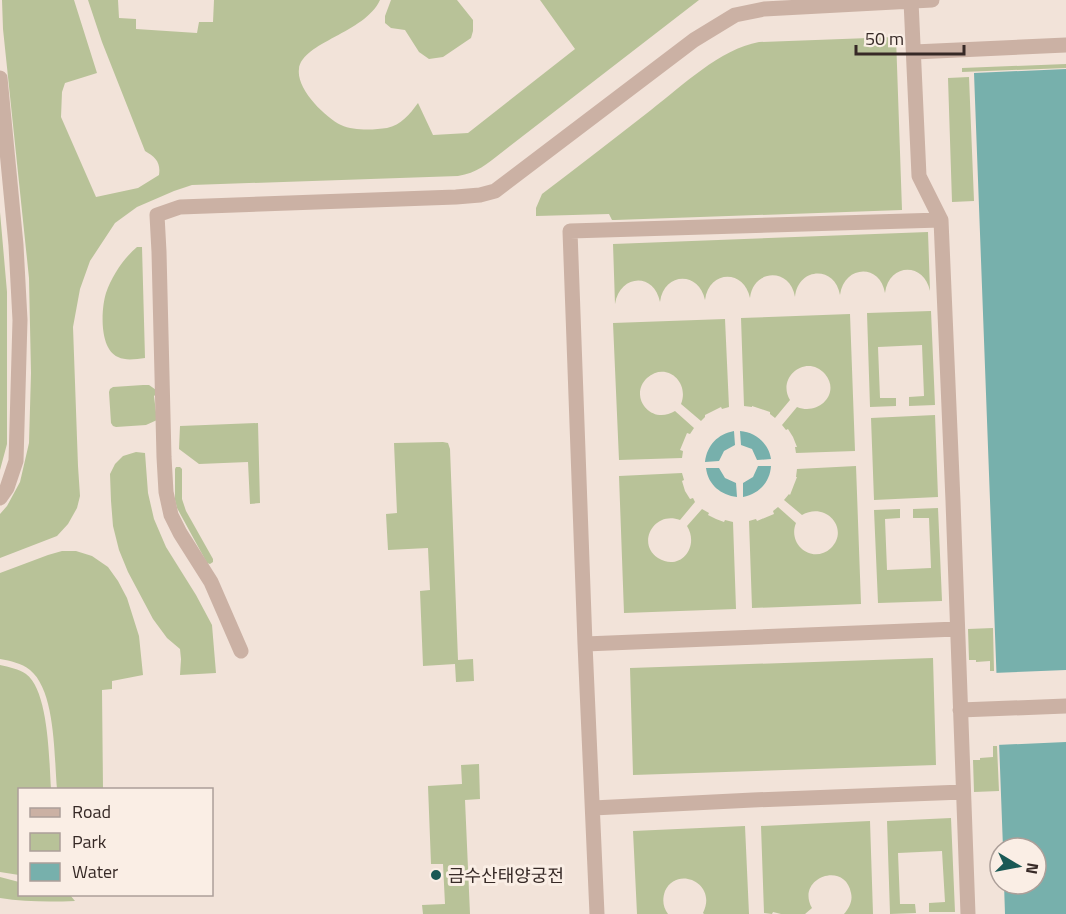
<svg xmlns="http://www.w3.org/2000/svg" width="1066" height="914" font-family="'Titillium Web','Noto Sans KR',sans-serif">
<rect width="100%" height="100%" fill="#f2e3d9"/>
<path fill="#b8c298" d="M2 0H74L97 73 65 83 62 92 61 117 96 197 138 188 159 175C161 162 155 157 145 151L102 42 88 0H118L119 18 136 19V29L197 33 199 22H213L214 0H380C365 33 302 42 299 69 296 89 325 117 341 125 354 131 374 130 387 128 401 125 410 114 418 103L433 135 468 133 575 49 540 0H699L501 153C487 164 477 173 458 176L192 185 174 191 137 207 115 223 90 261 80 289 73 327 78 466 80 496 77 508 68 524 57 536 0 558V514L7 506 20 482 29 443 31 373 29 278 3 29Z
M391 0H457L473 20V31L471 38 443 57 429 59 419 52 405 30 391 28 385 23V16Z
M896 37 902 210 615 220H612L609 214 536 216V208L542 194C579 166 615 138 651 110 682 86 720 49 759 42Z
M1066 64V68L962 72V68Z
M969 77 974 201 952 202 948 78Z
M0 212 7 292V444L0 470Z
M928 232 930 291C924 262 889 263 885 293 880 263 844 265 840 295 835 265 798 267 795 297 790 267 753 269 750 298 744 269 709 270 705 300 699 271 664 272 660 302 654 272 620 274 615 304L613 244Z
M137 247H142L145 358C136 359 126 361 118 357 99 349 101 309 106 293 112 276 123 259 137 247Z
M931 311 935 405 909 406V397L924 396 922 345 878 347 880 398H896V406L870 407 867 313Z
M850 314 855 451 796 453 795 447H797L793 437 788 429 786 430 782 425 797 407C819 416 841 393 825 374 807 353 776 377 790 400L775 418 770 414V412L752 406V407L744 406 741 318Z
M725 319 729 407 722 409 721 407 705 415V417L701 421 681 404C690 382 666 361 647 378 628 396 651 426 675 411L694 428 690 434 687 433 680 450 683 451 682 458 619 460 613 323Z
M143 385H149L159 392 154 396 157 420 146 425 116 427 113 426 111 423 109 392 110 389 113 387Z
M935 415 938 497 874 500 871 418Z
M258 423 260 503 250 504 248 462 199 464 179 449 180 426Z
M443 442 448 443 450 449 458 660 473 659 474 681 456 682 455 664 423 666 420 591 430 590 428 548 388 550 386 514 397 513 394 443Z
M136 452 145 453 148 493 154 519 166 547 196 595 212 625 216 673 180 675 181 659 180 649 167 638 153 619 128 572 119 550 113 526 111 501 110 474 115 464 123 456Z
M856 466 861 604 752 608 749 521 756 519 757 521 774 514 773 511 778 507 796 523C787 545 813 565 831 548 850 529 826 501 802 515L784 500 789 494 790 495 797 477H796L797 469Z
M176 467H180L182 469V499L186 511 213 559V562L210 564 207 563 177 508 175 500V469Z
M682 473 684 480 682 481 685 491 690 499 693 498 695 502 680 520C654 510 636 544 658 558 680 572 700 547 687 526L702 509 709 513 708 515 716 519 724 522 725 520 733 522 736 609 624 613 619 476Z
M938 508 942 601 878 603 874 510 900 509V518L885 519 887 570 931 568 929 518H913V509Z
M62 551H76L92 556 108 567 118 581 127 598 139 636 143 675 112 681V689L102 690 103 789H57C54 758 56 691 30 670 21 663 11 661 0 659V573L48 555Z
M993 628 994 671H990V661L976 662V660H969L968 629Z
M933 658 936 765 633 775 630 668Z
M0 665C9 667 19 669 26 674 49 691 49 761 51 789L20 790 19 875 0 872Z
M993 746H997L999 791 974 792 973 760H980V758L993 757Z
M479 764 480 799 465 800 470 914H423L422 905 445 904 443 864H431L428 786 462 784 461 765Z
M951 818 955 912H929V903L945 902 942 851 898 853 900 904H915L916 913 890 914 887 821Z
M870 821 873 914H844C849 908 853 901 851 893 845 860 795 878 812 908L805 914H781L773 912 772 914 764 913 761 826Z
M745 826 749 914H704L703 913C718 883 677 865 665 891 662 900 663 907 668 914H637L633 831Z
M0 877 19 882 20 894 70 895 75 901C50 902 25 902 0 898Z"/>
<path fill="#77b0ac" d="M1066 69V914H1005L1004 884H1036V848H1003L974 73Z
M734 431 735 445 724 451 719 461 705 462C707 445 718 434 734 431Z
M740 431C756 432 769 444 771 459L757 460 752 449 741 445Z
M758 466H771C770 482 759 494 743 497V483L753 477Z
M706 468H719L725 478 736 483 737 497C721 495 708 485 706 468Z"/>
<path fill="#f2e3d9" d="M1066 670V742L996 745 993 673Z"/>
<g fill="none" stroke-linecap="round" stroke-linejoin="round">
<path stroke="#cbb1a4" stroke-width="15" d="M911 1 919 176 941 220 953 501 968 914
M914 52 1066 45
M0 78 16 245 20 320 16 461 7 488 0 498
M585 644 957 629
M241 651 211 582 180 533 171 515 166 492 164 457 159 252 157 215 180 207 456 197 480 195 495 191 694 40 735 15 764 9 932 0
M960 710 1066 706
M593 808 753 800 963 792
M597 914 585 644 570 231 941 220"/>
</g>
<circle fill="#1a5955" stroke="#faeee5" stroke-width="2" cx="436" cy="875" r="6"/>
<g text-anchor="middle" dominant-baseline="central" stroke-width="6" stroke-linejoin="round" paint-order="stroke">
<g font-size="18" fill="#362926" stroke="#faeee5" text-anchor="start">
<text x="448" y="875">금수산태양궁전</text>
</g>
</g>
<rect x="18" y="788" width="195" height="108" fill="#faeee5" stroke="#ac9f99" stroke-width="1.5"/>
<rect x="30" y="808" width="30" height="9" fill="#cbb1a4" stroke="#ac9f99" stroke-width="1.5"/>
<text x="72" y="818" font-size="18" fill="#362926">Road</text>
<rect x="30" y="833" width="30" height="18" fill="#b8c298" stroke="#ac9f99" stroke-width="1.5"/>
<text x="72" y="848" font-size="18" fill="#362926">Park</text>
<rect x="30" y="863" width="30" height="18" fill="#77b0ac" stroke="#ac9f99" stroke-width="1.5"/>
<text x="72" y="878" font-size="18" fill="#362926">Water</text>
<g transform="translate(1018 866) rotate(100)"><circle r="28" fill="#faeee5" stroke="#ac9f99" stroke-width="1.5"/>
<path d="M0-4.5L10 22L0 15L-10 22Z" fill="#1a5955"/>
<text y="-9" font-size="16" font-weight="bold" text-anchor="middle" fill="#362926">N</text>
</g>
<path d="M856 45v9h108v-9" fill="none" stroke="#362926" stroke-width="3"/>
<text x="865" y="45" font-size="18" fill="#362926" stroke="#faeee5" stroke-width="4.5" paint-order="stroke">50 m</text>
</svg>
